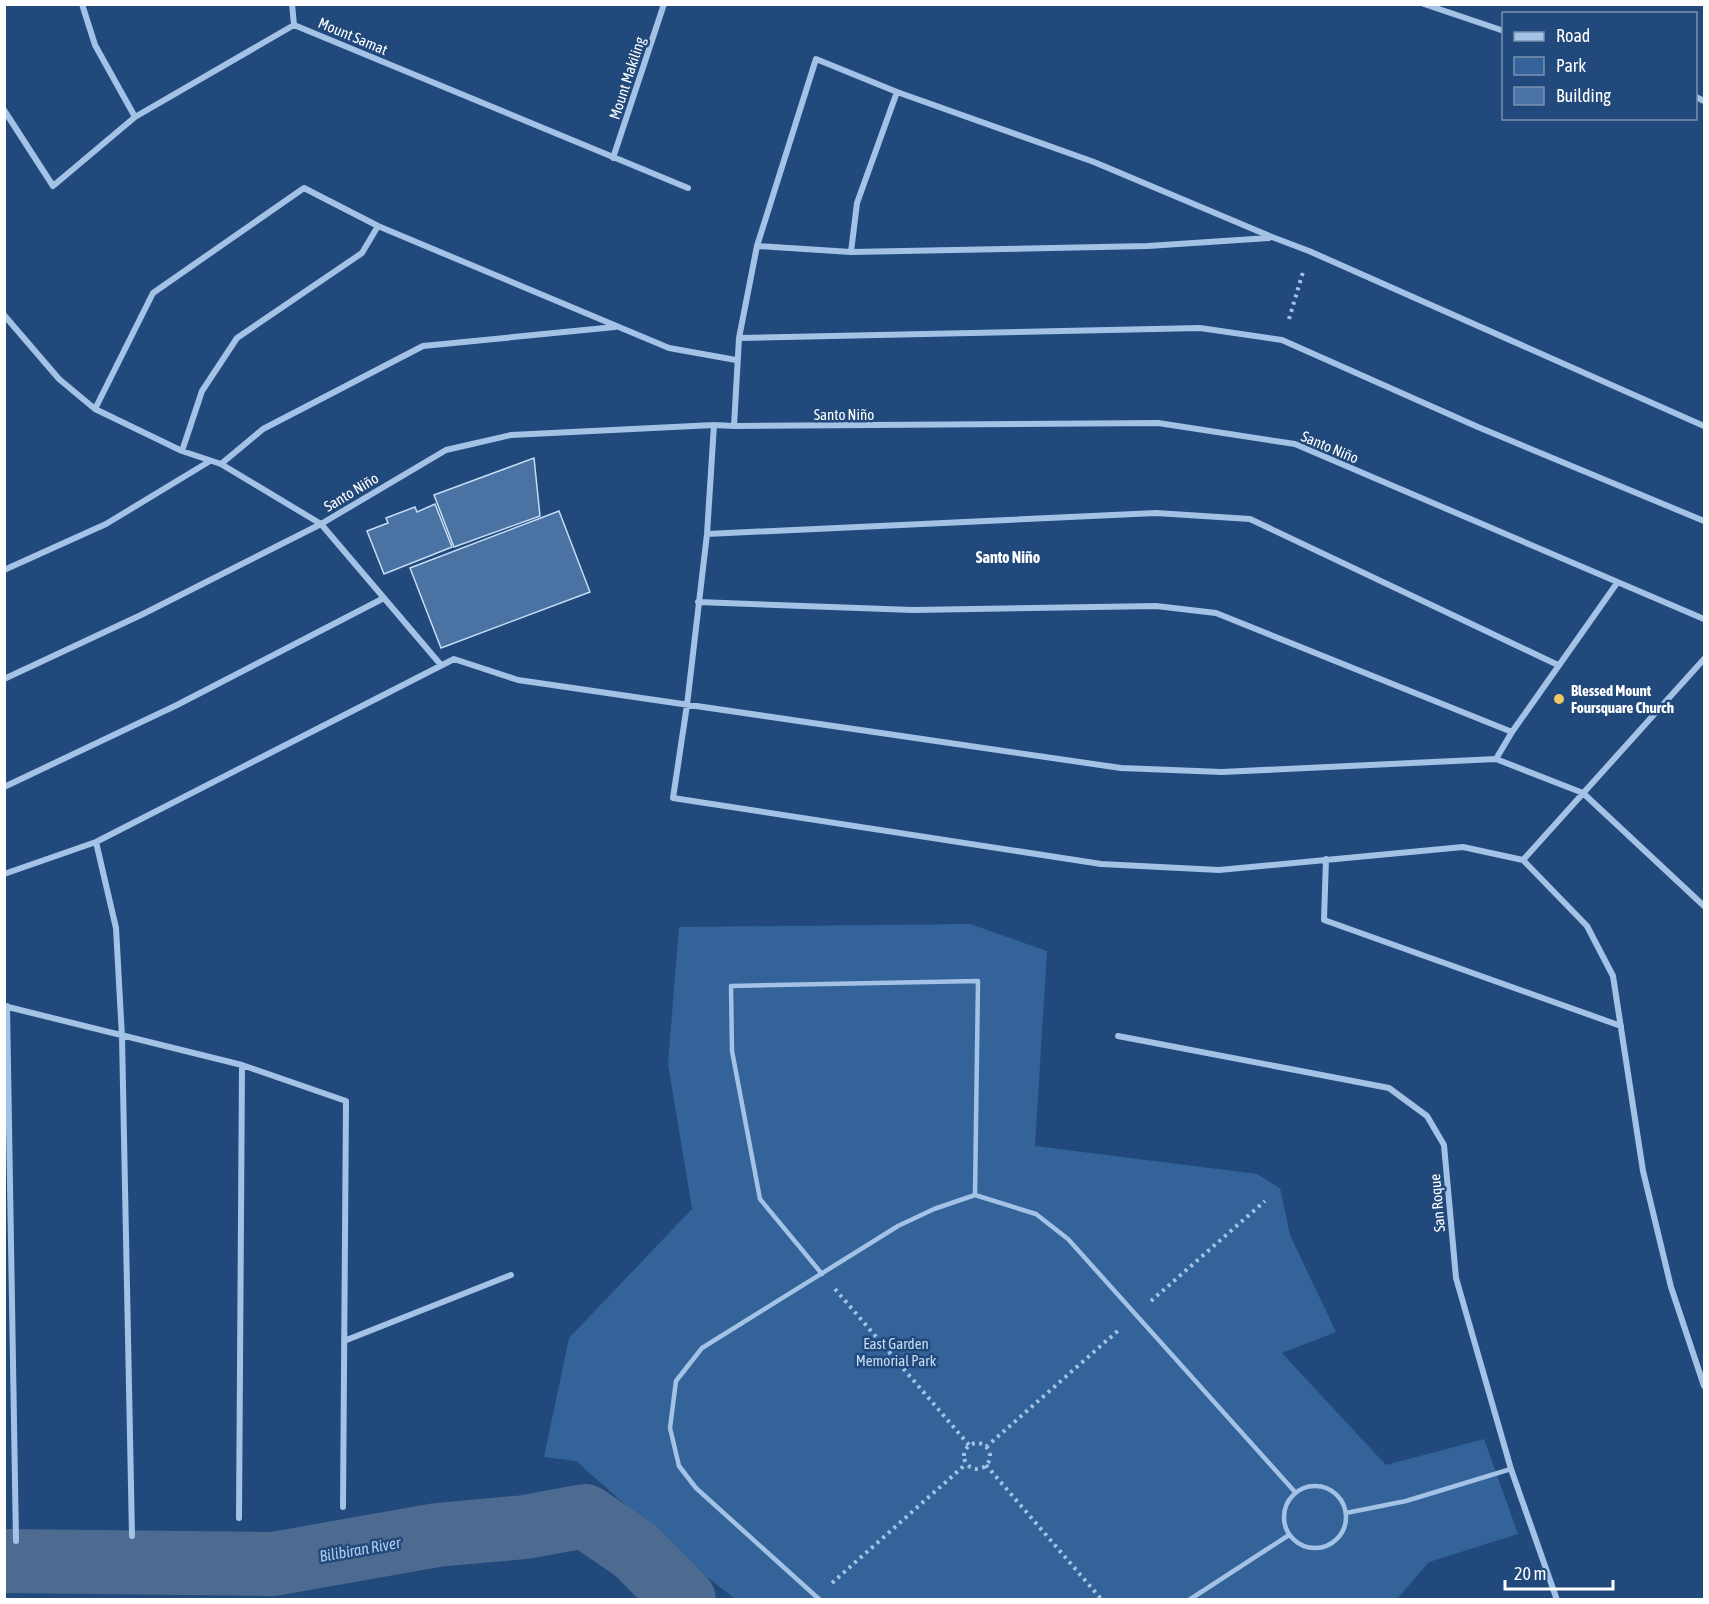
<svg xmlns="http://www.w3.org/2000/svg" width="1709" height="1604" font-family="'Asap Condensed',sans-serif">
<rect width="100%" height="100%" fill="#21497b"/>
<path fill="#346399" d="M970 924 1047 951 1035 1146 1257 1174 1280 1188 1290 1235 1336 1332 1282 1353 1386 1465 1484 1439 1518 1534 1429 1562 1397 1599H735L707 1577 576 1461 544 1457 569 1338 692 1209 668 1064 679 927Z"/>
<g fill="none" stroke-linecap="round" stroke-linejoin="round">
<path stroke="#4d6b90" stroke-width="64" d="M4 1561 273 1564 437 1535 525 1527 585 1516 636 1551 684 1600"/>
</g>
<path fill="#4a73a4" stroke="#c6dcf4" stroke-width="1.5" d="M534 458 540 516 454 547 434 495Z
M435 504 452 547 384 574 367 531 388 523 386 518 415 507 417 512Z
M559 511 590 592 441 648 410 568Z"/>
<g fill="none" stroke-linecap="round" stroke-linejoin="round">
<path stroke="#a3c2e6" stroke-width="4" stroke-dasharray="3 4.5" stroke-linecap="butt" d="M1289 319 1303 272
M835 1289 969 1445
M1151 1301 1265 1201
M964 1456a13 13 0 1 1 26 0a13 13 0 1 1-26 0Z
M986 1447 1121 1328
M986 1465 1102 1600
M832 1583 966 1464"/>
<path stroke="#a3c2e6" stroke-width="4.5" d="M822 1274 760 1199 732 1051 731 986 978 981 975 1195
M1284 1517a31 31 0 1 1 62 0a31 31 0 1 1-62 0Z
M1346 1513 1406 1501 1511 1469
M820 1600 696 1488 679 1466 670 1428 676 1381 702 1348 898 1226 934 1209 975 1195 1036 1214 1068 1239 1295 1492
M1189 1600 1289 1535"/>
<path stroke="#a3c2e6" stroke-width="6" d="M82 4 95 45 135 117
M292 4 294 25
M1424 4 1504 31
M1696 97 1704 101
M4 110 53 186 135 117 294 25 688 188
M613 158 664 4
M757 246 851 252 1148 246 1269 238
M851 252 857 203 897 92
M4 315 59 379 95 409 182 451 221 464 321 524 441 665
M739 338 1200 328 1282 340 1478 427 1704 521
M95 409 153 293 304 188 378 226 669 348 736 360
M714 425 707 534 687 705 673 798 1101 864 1219 870 1463 847 1523 860 1587 926 1613 976 1643 1171 1671 1287 1704 1386
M734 426 739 338 757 246 816 59 897 92 1094 162 1272 237 1309 251 1704 426
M182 451 202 391 237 338 362 253 378 226
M221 464 263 429 423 346 615 327
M707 534 1156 513 1250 519 1558 665
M4 570 106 524 210 461
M698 602 913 610 1156 606 1216 613 1512 732
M4 679 141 615 321 524 446 450 511 435 714 425 734 426 1158 423 1295 444 1704 619
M1496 759 1512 732 1617 583
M4 787 177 705 384 598
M96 842 116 928 122 1037 132 1536
M1326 859 1324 920 1621 1026
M1523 860 1704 659
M4 874 96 842 454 659 518 680 1121 768 1222 772 1496 759 1583 793 1704 906
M4 1006 242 1065 346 1101 343 1507
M7 1006 16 1541
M1118 1036 1389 1088 1427 1116 1444 1145 1456 1278 1511 1469 1557 1600
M344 1341 511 1275
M239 1518 242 1065"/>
</g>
<circle fill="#f2c865" stroke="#21497b" stroke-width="2" cx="1559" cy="699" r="6"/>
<g text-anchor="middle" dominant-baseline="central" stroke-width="5" stroke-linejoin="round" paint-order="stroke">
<g font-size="15" fill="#fff" stroke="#21497b">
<text transform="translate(353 36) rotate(23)">Mount Samat</text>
<text transform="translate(627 78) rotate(-72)">Mount Makiling</text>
<text x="844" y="414">Santo Niño</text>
<text transform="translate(1330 447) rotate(23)">Santo Niño</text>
<text transform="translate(351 492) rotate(-31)">Santo Niño</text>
<text transform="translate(1437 1203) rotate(-95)">San Roque</text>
</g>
<g font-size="15" font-weight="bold" fill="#fff" stroke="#21497b" text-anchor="start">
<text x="1571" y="690">Blessed Mount<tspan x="1571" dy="17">Foursquare Church</tspan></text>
</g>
<g font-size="15" fill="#c6dcf4" stroke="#21497b">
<text x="896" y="1343">East Garden<tspan x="896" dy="17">Memorial Park</tspan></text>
</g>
<g font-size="16" font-weight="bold" fill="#fff" stroke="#21497b">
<text x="1008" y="557">Santo Niño</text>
</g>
<g font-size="16" font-style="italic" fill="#aecced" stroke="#21497b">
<text transform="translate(360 1549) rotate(-10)">Bilibiran River</text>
</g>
</g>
<rect width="1709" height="1604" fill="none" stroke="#ffffff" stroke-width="12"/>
<rect x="1502" y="12" width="195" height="108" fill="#21497b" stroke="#7a92b0" stroke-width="1.5"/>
<rect x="1514" y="32" width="30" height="9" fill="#a3c2e6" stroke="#7a92b0" stroke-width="1.5"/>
<text x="1556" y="42" font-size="18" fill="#ffffff">Road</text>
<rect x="1514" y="57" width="30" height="18" fill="#346399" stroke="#7a92b0" stroke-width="1.5"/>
<text x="1556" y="72" font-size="18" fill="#ffffff">Park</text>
<rect x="1514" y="87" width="30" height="18" fill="#4a73a4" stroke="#7a92b0" stroke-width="1.5"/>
<text x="1556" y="102" font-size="18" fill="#ffffff">Building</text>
<path d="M1505 1580v9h108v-9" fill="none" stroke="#ffffff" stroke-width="3"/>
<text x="1514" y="1580" font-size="18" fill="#ffffff" stroke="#21497b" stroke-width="4.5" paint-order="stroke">20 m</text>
</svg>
